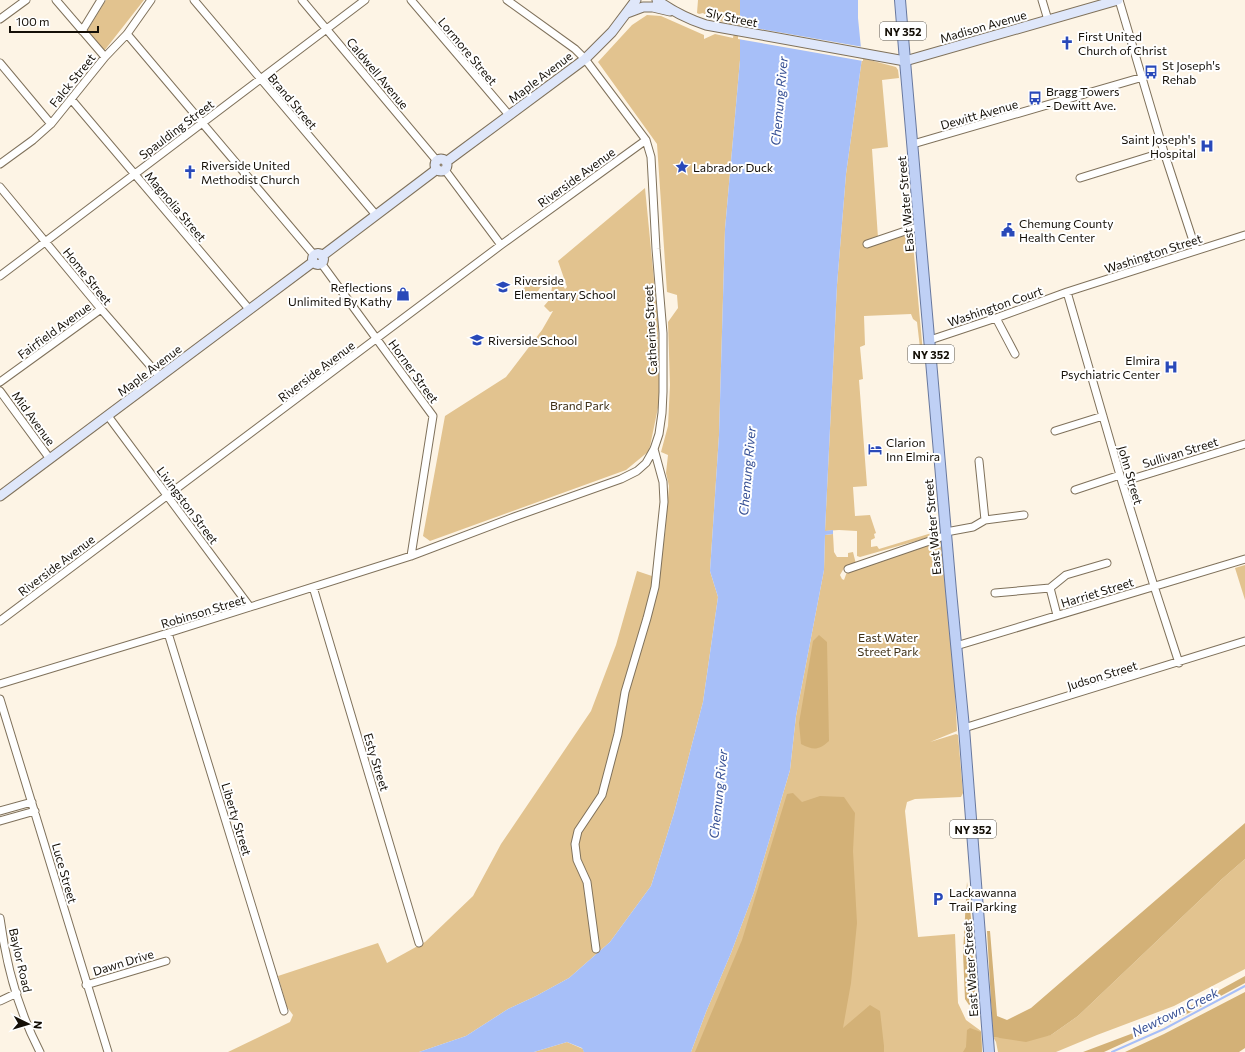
<svg xmlns="http://www.w3.org/2000/svg" width="1245" height="1052" font-family="Commissioner,sans-serif">
<rect width="100%" height="100%" fill="#fdf4e5"/>
<path fill="#e2c38f" d="M106 0H144L104 51 87 31Z
M698 0H740V60L725 229 719 435 710 571 718 597 703 702 674 813 651 886 610 942 569 978 536 996 508 1009 466 1036 419 1052H228L290 1022 293 1015 287 1007 278 976 378 943 387 963 425 942 473 896 501 844 591 711 616 645 637 571 658 578 665 534 669 486 666 473 668 455 661 452 668 426 670 385 668 322 678 308 677 295 667 292 657 144 598 62 632 25 647 15 661 16 704 35V39L715 34 733 38 735 25C724 22 711 20 703 13L699 14 697 13Z
M862 58 896 67 898 70 899 78 882 80 888 147 872 149 878 238 912 233 923 353 920 355 917 354V348H920L917 322 913 319 911 314 864 316 865 345 860 347 863 379 859 380 867 486 853 487 855 516 870 515 876 533 874 534 875 538 871 540V547L877 546 879 549 935 532 934 525 937 524V535L860 557 857 556V531L839 530 825 531 837 285 846 174Z
M645 188 658 321 660 398 649 451 626 470 430 541 423 536 445 416 506 377 542 330 553 311 550 312 544 306 550 299 552 287 558 282 562 284 565 289 567 287 558 261Z
M535 280 542 285 532 300 523 295V292L521 290Z
M833 534 834 552 837 557H848V553L853 552 856 564 844 568 840 575 842 579 844 580 848 569 947 535 957 731 930 742 956 734 958 735 963 793 961 797 915 799 907 802 905 811 918 937 955 934 958 1003 966 1020 981 1031 982 1052H691L706 1012 731 953 754 892 790 770 796 716 824 570 825 535Z
M1245 565V600L1235 568Z
M1245 859V969L1174 1006 1097 1035 1056 1052H998L996 1042 993 1037 1003 1038 1051 1035 1078 1016 1222 879Z
M567 1042 583 1049 584 1052H534Z"/>
<path fill="#d3b177" d="M819 635 827 642 829 741C818 751 813 750 801 744L799 723 813 641Z
M793 793 802 802 820 796 844 797 855 813 853 851 857 923 851 983 843 1028 870 1005 880 1011 884 1046V1052H695L742 940 787 794Z
M1245 823V859L1222 879 1078 1016 1051 1035 1026 1042 993 1037 987 931H990L997 1016 1007 1020 1031 1008Z
M967 882 971 918 976 1007 969 1005 965 999 963 953Z
M1245 976V983L1189 1013 1104 1052H1083L1144 1029 1198 1002Z
M1245 992V1048L1239 1052H1125L1164 1034Z
M970 1028 981 1032 982 1052H963L966 1047 967 1030Z"/>
<path fill="#a7bff8" d="M740 0H858V18L862 58 846 174 837 285 825 531 833 530V534L825 535 824 570 796 716 790 770 754 892 731 953 706 1012 691 1052H584L582 1048 567 1042 534 1052H419L466 1036 508 1009 536 996 569 978 610 942 651 886 674 813 703 702 718 597 710 571 719 435 725 229 740 60Z"/>
<path fill="#fdf4e5" d="M738 25 863 47V61L738 39Z"/>
<g fill="none" stroke-linecap="round" stroke-linejoin="round">
<path stroke="#a7bff8" stroke-width="2" d="M1112 1052 1164 1029 1245 986"/>
<g stroke="#7f715b" stroke-width="9">
<path id="minor" d="M56 0 105 57
M194 0 376 215
M302 0 437 161
M411 0 509 115
M1042 0 1048 20
M1119 0 1164 152 1196 250
M0 19 26 0
M82 31 101 0
M127 34 314 255
M0 63 51 124
M71 99 249 309
M913 144 1143 77
M0 164 33 140 51 124 105 57 127 34 151 0
M445 170 501 245
M1080 178 1164 152
M0 187 101 309 160 377
M867 244 920 226
M321 263 433 416 411 556
M0 276 365 0
M1067 292 1122 482 1154 586 1179 663
M996 318 1015 354
M930 340 996 318 1067 292 1245 235
M0 382 101 309
M0 391 50 459
M108 416 250 607
M1055 431 1103 416
M1122 482 1245 444
M1075 490 1120 475
M985 520 1024 515
M946 532 973 527 985 520 979 461
M848 569 947 535
M313 587 419 943
M1050 588 1057 615
M995 593 1050 588 1066 575 1107 563
M0 621 501 245 646 140
M168 633 284 1011
M956 646 1245 559
M0 684 168 633 411 556 514 517 621 479 637 471 646 463 654 449 659 434 662 413 663 392V333L656 249 651 157 646 140 585 59 575 49 507 0
M0 699 108 1052
M964 728 1245 641
M0 811 32 802
M0 821 35 811
M0 918C6 964 18 1010 40 1052
M596 949 587 882 577 860 575 844 578 831 602 795 618 734 625 692 647 618 655 587 664 502 663 482 654 449
M86 985 166 961
M0 1001 17 993"/>
</g>
<g stroke="#7f715b" stroke-width="11">
<path id="secondary" d="M657 0C672 11 688 19 706 25L905 61 1118 0
M627 13 643 7H653L670 11
M435 165a6 6 0 1 1 12 0a6 6 0 1 1-12 0Z
M446 162 585 59 612 32 636 0
M312.5 259a5.5 5.5 0 1 1 11 0a5.5 5.5 0 1 1-11 0Z
M322 256 437 169
M0 496 313 262"/>
</g>
<g stroke="#68789e" stroke-width="12">
<path id="primary" d="M900 0 905 61 951 591 964 728 989 1052"/>
</g>
<use href="#minor" stroke="#fff" stroke-width="7"/>
<use href="#secondary" stroke="#dfe7fa" stroke-width="9"/>
<use href="#primary" stroke="#bfd0f5" stroke-width="10"/>
</g>
<defs>
<g id="church-bare" transform="scale(1.08)"><path d="M-1.2-6h2.4v3.5h3.3v2.4h-3.3V6h-2.4V-.1h-3.3v-2.4h3.3Z" fill="#2949b9" stroke="#fff" stroke-width="2.5" paint-order="stroke"/></g>
<g id="bus-bare" transform="scale(1.08)"><path d="M-5-6H5V4H4V6H2V4H-2V6H-4V4H-5ZM-3.5-4V0h7V-4ZM-3.5 1.2v1.5H-2V1.2ZM2 1.2v1.5H3.5V1.2Z" fill="#2949b9" stroke="#fff" stroke-width="2.5" paint-order="stroke"/></g>
<g id="hospital-bare" transform="scale(1.08)"><path d="M-5-5h3v3.5h4V-5h3V5h-3V1.5h-4V5h-3Z" fill="#2949b9" stroke="#fff" stroke-width="2.5" paint-order="stroke"/></g>
<g id="sight-bare" transform="scale(1.08)"><path d="M0-6L1.8-2.2L6-1.7L2.9 1.2L3.7 5.4L0 3.3L-3.7 5.4L-2.9 1.2L-6-1.7L-1.8-2.2Z" fill="#2949b9" stroke="#fff" stroke-width="2.5" paint-order="stroke"/></g>
<g id="civic-bare" transform="scale(1.08)"><path d="M-.6-6.5H3V-4.5H.6V-3L4-1V1h2V6H-6V1h2V-1L-.6-3ZM-1.2 2.5V6h2.4V2.5Z" fill="#2949b9" stroke="#fff" stroke-width="2.5" paint-order="stroke"/></g>
<g id="school-bare" transform="scale(1.08)"><path d="M0-5L7-2L0 1L-7-2ZM-4 1L0 2.5L4 1V4Q0 6-4 4Z" fill="#2949b9" stroke="#fff" stroke-width="2.5" paint-order="stroke"/></g>
<g id="shop-bare" transform="scale(1.08)"><path d="M-5-2.5h2.3a2.7 3.5 0 0 1 5.4 0H5L5.5 6h-11ZM-1.5-2.5h3a1.5 2.3 0 0 0-3 0Z" fill="#2949b9" stroke="#fff" stroke-width="2.5" paint-order="stroke"/></g>
<g id="hotel-bare" transform="scale(1.08)"><path d="M-6-4.5h1.5V1H6V5H4.5V3h-9V5H-6ZM-4 0a1.8 1.8 0 1 1 3.6 0ZM.5 0V-2.5h3Q6-2.5 6 0Z" fill="#2949b9" stroke="#fff" stroke-width="2.5" paint-order="stroke"/></g>
<g id="parking-bare" transform="scale(1.08)"><path d="M-3.5-5.5H1a3.5 3.5 0 0 1 0 7H-1V5.5H-3.5ZM-1-3.4V-.6H.8a1.4 1.4 0 0 0 0-2.8Z" fill="#2949b9" stroke="#fff" stroke-width="2.5" paint-order="stroke"/></g>
</defs>
<g fill-rule="evenodd">
<use href="#church-bare" x="1067" y="43"/>
<use href="#bus-bare" x="1151" y="72"/>
<use href="#bus-bare" x="1035" y="98"/>
<use href="#hospital-bare" x="1207" y="146"/>
<use href="#sight-bare" x="682" y="167"/>
<use href="#church-bare" x="190" y="172"/>
<use href="#civic-bare" x="1008" y="230"/>
<use href="#school-bare" x="503" y="287"/>
<use href="#shop-bare" x="403" y="294"/>
<use href="#school-bare" x="477" y="340"/>
<use href="#hospital-bare" x="1171" y="367"/>
<use href="#hotel-bare" x="875" y="449"/>
<use href="#parking-bare" x="938" y="899"/>
</g>
<g text-anchor="middle" dominant-baseline="central" stroke-width="4" stroke-linejoin="round" paint-order="stroke">
<g fill="#fff" stroke="#5a5751" stroke-width="1">
<rect x="880" y="22" width="46" height="18" rx="3"/>
<rect x="908" y="345" width="46" height="18" rx="3"/>
<rect x="950" y="820" width="46" height="18" rx="3"/>
</g>
<g font-size="11" font-weight="bold" fill="#140f07">
<text x="903" y="31">NY 352</text>
<text x="931" y="354">NY 352</text>
<text x="973" y="829">NY 352</text>
</g>
<g font-size="12" fill="#140f07" stroke="#fff">
<text transform="translate(732 17) rotate(12)">Sly Street</text>
<text transform="translate(983 26) rotate(-16)">Madison Avenue</text>
<text transform="translate(468 51) rotate(50)">Lormore Street</text>
<text transform="translate(378 73) rotate(50)">Caldwell Avenue</text>
<text transform="translate(540 77) rotate(-37)">Maple Avenue</text>
<text transform="translate(72 80) rotate(-51)">Falck Street</text>
<text transform="translate(293 101) rotate(50)">Brand Street</text>
<text transform="translate(979 114) rotate(-16)">Dewitt Avenue</text>
<text transform="translate(176 129) rotate(-37)">Spaulding Street</text>
<text transform="translate(576 177) rotate(-36)">Riverside Avenue</text>
<text transform="translate(905 204) rotate(-95)">East Water Street</text>
<text transform="translate(176 206) rotate(50)">Magnolia Street</text>
<text transform="translate(1153 253) rotate(-18)">Washington Street</text>
<text transform="translate(88 276) rotate(51)">Home Street</text>
<text transform="translate(995 306) rotate(-19)">Washington Court</text>
<text transform="translate(54 330) rotate(-36)">Fairfield Avenue</text>
<text transform="translate(650 330) rotate(-93)">Catherine Street</text>
<text transform="translate(149 370) rotate(-37)">Maple Avenue</text>
<text transform="translate(316 371) rotate(-37)">Riverside Avenue</text>
<text transform="translate(414 371) rotate(54)">Horner Street</text>
<text transform="translate(34 418) rotate(54)">Mid Avenue</text>
<text transform="translate(1180 452) rotate(-17)">Sullivan Street</text>
<text transform="translate(1131 475) rotate(74)">John Street</text>
<text transform="translate(188 505) rotate(53)">Livingston Street</text>
<text transform="translate(932 527) rotate(-95)">East Water Street</text>
<text transform="translate(56 565) rotate(-37)">Riverside Avenue</text>
<text transform="translate(1097 592) rotate(-17)">Harriet Street</text>
<text transform="translate(203 611) rotate(-17)">Robinson Street</text>
<text transform="translate(1102 675) rotate(-17)">Judson Street</text>
<text transform="translate(377 762) rotate(73)">Esty Street</text>
<text transform="translate(237 819) rotate(73)">Liberty Street</text>
<text transform="translate(65 873) rotate(74)">Luce Street</text>
<text transform="translate(21 960) rotate(77)">Baylor Road</text>
<text transform="translate(123 962) rotate(-17)">Dawn Drive</text>
<text transform="translate(970 969) rotate(-94)">East Water Street</text>
</g>
<g font-size="12" fill="#140f07" stroke="#fff" text-anchor="start">
<text x="1078" y="36">First United<tspan x="1078" dy="14">Church of Christ</tspan></text>
<text x="1162" y="65">St Joseph's<tspan x="1162" dy="14">Rehab</tspan></text>
<text x="1046" y="91">Bragg Towers<tspan x="1046" dy="14">- Dewitt Ave.</tspan></text>
<text x="1196" y="139" text-anchor="end">Saint Joseph's<tspan x="1196" dy="14">Hospital</tspan></text>
<text x="201" y="165">Riverside United<tspan x="201" dy="14">Methodist Church</tspan></text>
<text x="693" y="167">Labrador Duck</text>
<text x="1019" y="223">Chemung County<tspan x="1019" dy="14">Health Center</tspan></text>
<text x="514" y="280">Riverside<tspan x="514" dy="14">Elementary School</tspan></text>
<text x="392" y="287" text-anchor="end">Reflections<tspan x="392" dy="14">Unlimited By Kathy</tspan></text>
<text x="488" y="340">Riverside School</text>
<text x="1160" y="360" text-anchor="end">Elmira<tspan x="1160" dy="14">Psychiatric Center</tspan></text>
<text x="886" y="442">Clarion<tspan x="886" dy="14">Inn Elmira</tspan></text>
<text x="949" y="892">Lackawanna<tspan x="949" dy="14">Trail Parking</tspan></text>
</g>
<g font-size="12" fill="#3f3016" stroke="#fff">
<text x="580" y="405">Brand Park</text>
<text x="888" y="637">East Water<tspan x="888" dy="14">Street Park</tspan></text>
</g>
<g font-size="13" font-style="italic" fill="#385195" stroke="#fff">
<text transform="translate(779 101) rotate(-85)">Chemung River</text>
<text transform="translate(747 471) rotate(-85)">Chemung River</text>
<text transform="translate(718 794) rotate(-84)">Chemung River</text>
<text transform="translate(1175 1012) rotate(-26)">Newtown Creek</text>
</g>
</g>
<g transform="translate(28 1024) rotate(95)" stroke="#ffffff" stroke-width="3" paint-order="stroke">
<path d="M0-3L7 15L0 10L-7 15Z" fill="#140f07"/>
<text y="-6" font-size="11" font-weight="bold" text-anchor="middle" fill="#140f07">N</text>
</g>
<path d="M10 26v6h88v-6" fill="none" stroke="#140f07" stroke-width="2"/>
<text x="16" y="26" font-size="12" fill="#140f07" stroke="#ffffff" stroke-width="3" paint-order="stroke">100 m</text>
</svg>
